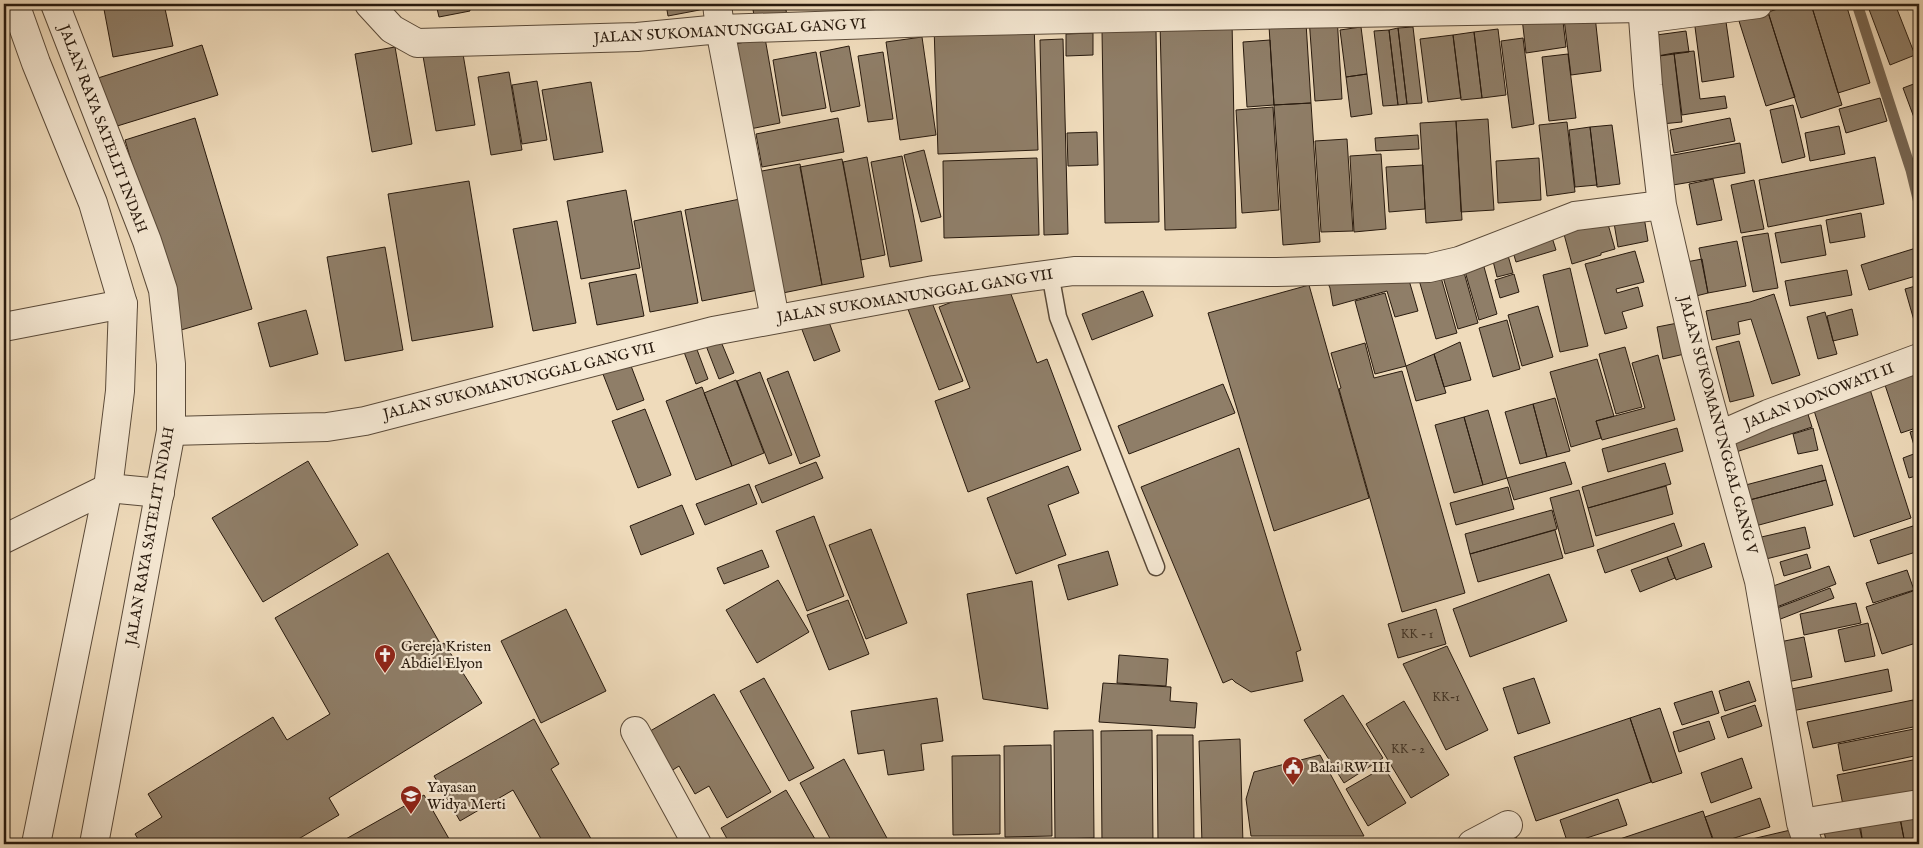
<svg xmlns="http://www.w3.org/2000/svg" width="1923" height="848" font-family="'IM FELL English',serif">
<rect width="100%" height="100%" fill="#efdbbb"/>
<filter id="stains"><feTurbulence type="fractalNoise" baseFrequency=".004" numOctaves="4"/><feColorMatrix values="0 0 0 0 .2 0 0 0 0 .09 0 0 0 0 .02 0 0 0 .5 -.17"/></filter>
<radialGradient id="worn" r=".72"><stop offset=".6" stop-color="#630" stop-opacity="0"/><stop offset="1" stop-color="#630" stop-opacity=".3"/></radialGradient>
<g fill="none" stroke-linecap="round" stroke-linejoin="round">
<path stroke="#776652" stroke-width="11" d="M1857 4 1911 170 1919 203"/>
</g>
<path fill="#8f7e68" stroke="#281a0e" d="M103 4H164L173 46 113 57Z
M436 4H469L470 11 439 17Z
M666 4H709L710 8 668 16Z
M752 4H785L787 16 755 21Z
M1794 4H1811L1842 105 1801 118 1768 12Z
M1811 4H1846L1870 83 1838 93Z
M1867 4H1895L1915 55 1890 65Z
M1768 12 1795 97 1766 106 1739 21Z
M1562 13 1566 47 1526 53 1522 18Z
M1725 15 1734 77 1702 82 1694 19Z
M1337 16 1342 99 1315 101 1309 18Z
M1595 16 1601 71 1571 75 1564 19Z
M1232 21 1236 228 1165 230 1160 23Z
M1034 22 1038 150 938 154 934 26Z
M1306 23 1311 103 1274 105 1269 26Z
M1361 27 1367 74 1346 77 1340 30Z
M1413 27 1422 103 1407 104 1398 28Z
M1398 28 1407 104 1398 105 1389 30Z
M1498 29 1506 95 1482 98 1474 32Z
M1156 30 1159 222 1105 223 1102 31Z
M1389 30 1398 105 1383 106 1374 31Z
M1686 31 1689 52 1652 57 1649 36Z
M1474 32 1482 98 1461 100 1453 35Z
M1093 33V55L1066 56V34Z
M1453 35 1461 98 1428 102 1420 39Z
M922 37 936 135 900 140 886 42Z
M765 38 780 123 745 130 730 45Z
M1523 38 1534 124 1512 128 1501 41Z
M1063 39 1068 234 1044 235 1040 40Z
M1270 40 1274 105 1247 107 1243 42Z
M202 45 218 95 114 127 98 78Z
M849 46 860 106 831 112 820 52Z
M395 47 412 144 372 152 355 54Z
M462 48 475 125 436 131 423 56Z
M1694 51 1700 99 1725 96 1727 108 1682 115 1674 53Z
M816 52 826 108 782 116 773 60Z
M883 52 893 119 868 122 858 56Z
M1674 53 1682 122 1661 124 1652 57Z
M1568 54 1576 118 1549 121 1542 57Z
M509 72 522 150 491 155 478 77Z
M1367 74 1372 114 1351 117 1346 77Z
M537 81 547 140 522 144 512 85Z
M591 82 603 152 554 160 542 90Z
M1919 82V131L1903 88Z
M1880 98 1887 121 1846 133 1839 109Z
M1311 103 1320 242 1283 245 1274 105Z
M1793 105 1805 157 1782 163 1770 110Z
M1273 107 1279 210 1242 213 1236 110Z
M195 118 252 309 181 330 125 140Z
M838 118 844 152 762 167 756 134Z
M1730 118 1735 141 1674 153 1670 130Z
M1488 119 1494 210 1461 212 1456 121Z
M1456 121 1462 220 1426 223 1420 123Z
M1567 122 1575 192 1547 196 1539 125Z
M1612 125 1620 184 1597 187 1590 127Z
M1839 126 1845 154 1810 161 1805 133Z
M1590 127 1597 185 1575 187 1569 130Z
M1097 132 1098 165 1068 166 1067 133Z
M1418 135 1419 149 1376 151 1375 138Z
M1347 139 1353 231 1321 232 1315 141Z
M1740 143 1745 173 1673 185 1668 156Z
M924 150 941 217 921 222 904 155Z
M1381 154 1386 229 1354 232 1350 156Z
M902 156 922 261 890 267 871 162Z
M867 157 885 255 861 260 843 162Z
M1875 157 1884 204 1768 227 1759 180Z
M1037 158 1039 235 944 238 943 161Z
M1539 158 1541 200 1498 203 1496 161Z
M842 159 864 277 822 285 800 167Z
M800 164 822 285 773 295 751 173Z
M1423 165 1425 209 1389 212 1386 167Z
M1713 179 1722 220 1697 225 1689 184Z
M1754 180 1764 229 1741 233 1731 185Z
M469 181 493 327 412 341 388 194Z
M626 190 640 268 581 279 567 201Z
M740 199 758 290 702 301 685 210Z
M681 211 698 303 650 312 634 221Z
M1861 213 1865 237 1830 243 1826 220Z
M1606 217 1615 249 1601 253V255L1572 264 1561 223Z
M1644 217 1648 241 1618 247 1614 223Z
M557 221 576 323 533 331 513 229Z
M1821 225 1826 255 1781 263 1775 233Z
M1550 231 1556 250 1516 262 1510 242Z
M1768 233 1778 288 1753 292 1742 237Z
M1737 241 1746 286 1708 293 1699 248Z
M1505 245 1513 273 1497 277 1490 249Z
M385 247 403 350 345 361 327 257Z
M1916 248 1919 259V275L1869 290 1861 265Z
M1635 251 1644 282 1616 289 1617 293 1638 287 1643 306 1622 312 1627 328 1605 334 1585 264Z
M1481 256 1497 314 1479 320 1462 261Z
M1702 259 1708 293 1688 298 1681 263Z
M1462 265 1478 323 1458 329 1441 270Z
M1438 267 1457 333 1436 339 1417 273Z
M1570 268 1588 346 1560 352 1543 275Z
M1406 270 1418 311 1395 317 1387 291 1333 306 1330 288 1327 281Z
M1847 270 1852 295 1790 306 1785 281Z
M636 274 644 316 597 325 589 283Z
M1514 274 1519 292 1500 298 1495 280Z
M1006 281 1037 363 1047 359 1081 450 968 492 935 401 970 388 939 307Z
M1309 285 1369 498 1274 531 1208 313Z
M1919 285V330L1917 331 1905 289Z
M1143 291 1153 316 1092 340 1082 314Z
M1385 293 1406 366 1375 374 1355 301Z
M1774 294 1800 375 1772 384 1751 319 1738 322 1740 334 1712 340 1706 311 1750 302Z
M929 295 963 381 939 390 906 304Z
M1538 306 1553 357 1522 366 1508 315Z
M1852 309 1858 335 1833 341 1827 316Z
M306 310 318 354 270 367 258 323Z
M1825 312 1837 354 1818 359 1807 317Z
M827 317 840 351 814 361 801 327Z
M1507 320 1520 369 1493 377 1479 328Z
M1688 321 1693 352 1663 359 1657 327Z
M717 332 734 373 719 379 703 338Z
M693 339 708 379 696 384 681 344Z
M1739 341 1754 396 1730 402 1716 347Z
M1460 342 1471 380 1444 387 1434 354Z
M1365 343 1374 378 1402 371 1465 593 1402 612 1339 389 1341 388 1331 353Z
M1625 347 1642 407 1616 414 1599 354Z
M1434 354 1446 393 1416 401 1406 366Z
M1658 355 1675 420 1602 440 1596 421 1645 408 1632 363Z
M628 358 644 400 617 410 601 369Z
M1597 359 1614 416 1596 421 1601 438 1571 447 1550 372Z
M1919 361V427L1901 433 1881 373Z
M788 371 820 456 800 464 767 379Z
M760 372 792 455 769 464 737 381Z
M736 380 764 453 732 466 704 393Z
M1868 383 1911 518 1854 537 1811 401Z
M1223 384 1235 413 1129 454 1118 426Z
M702 387 732 466 696 480 666 401Z
M1555 398 1570 451 1547 457 1533 404Z
M1533 404 1547 457 1520 464 1505 412Z
M1806 408 1812 427 1730 454 1724 436Z
M645 409 671 475 638 488 612 421Z
M1488 410 1507 478 1483 485 1464 417Z
M1464 417 1483 485 1454 493 1435 425Z
M1677 428 1683 451 1608 472 1602 449Z
M1813 428 1818 450 1798 454 1793 434Z
M1919 429V451L1916 452 1910 432Z
M4 446 7 475H4Z
M1239 448 1301 650 1296 652 1303 681 1251 692 1235 682 1232 679 1223 683 1141 487Z
M1919 452V475L1909 478 1903 458Z
M308 461 358 545 263 602 212 518Z
M816 462 823 478 762 503 755 486Z
M1565 462 1572 484 1514 500 1507 478Z
M1665 463 1671 484 1588 508 1582 487Z
M1822 465 1826 480 1742 502 1738 487Z
M1068 466 1079 493 1048 505 1066 555 1016 574 987 498Z
M1826 480 1833 505 1748 528 1742 502Z
M749 484 757 504 705 525 696 504Z
M1666 486 1673 514 1596 536 1588 508Z
M1508 487 1514 509 1456 525 1450 503Z
M1579 490 1594 546 1565 554 1550 498Z
M682 505 694 534 641 555 630 526Z
M1552 510 1557 529 1470 554 1465 534Z
M814 516 844 596 807 611 776 531Z
M1674 523 1682 546 1605 573 1597 550Z
M1919 524V551L1878 564 1870 540Z
M1805 527 1810 548 1762 560 1757 538Z
M871 529 907 623 866 639 829 545Z
M1555 530 1563 558 1478 582 1470 554Z
M1704 543 1712 567 1676 580 1667 557Z
M762 550 769 567 724 584 717 568Z
M1108 551 1118 585 1068 600 1058 565Z
M388 553 441 645 444 643 482 703 329 798 339 815 290 844H141L135 834 162 817 148 794 273 717 287 740 330 714 275 618Z
M1807 554 1811 568 1784 576 1780 562Z
M1667 557 1675 578 1640 592 1631 570Z
M1829 566 1836 584 1769 610 1762 590Z
M1907 570 1914 590 1873 603 1866 583Z
M1549 574 1567 621 1470 657 1453 609Z
M778 580 809 632 757 663 726 610Z
M1032 581 1048 709 983 699 967 594Z
M1830 588 1834 598 1773 622 1769 611Z
M1919 589V642L1882 654 1866 607Z
M848 600 869 654 829 670 807 615Z
M1856 603 1861 623 1804 635 1800 614Z
M566 609 606 691 541 723 501 641Z
M1436 609 1446 644 1398 658 1388 624Z
M1868 623 1875 656 1845 662 1838 630Z
M1804 637 1812 677 1782 683 1775 643Z
M1447 646 1488 730 1446 750 1403 664Z
M1119 655 1168 659 1166 686 1117 683Z
M1888 669 1892 691 1787 712 1782 691Z
M764 678 814 768 789 781 740 691Z
M1534 678 1550 723 1518 734 1503 688Z
M1749 681 1756 701 1725 711 1719 691Z
M1103 683 1171 687 1170 701 1197 703 1195 728 1099 722Z
M1712 691 1719 713 1682 725 1674 703Z
M714 694 771 792 727 818 709 786 695 794 679 766 668 773 645 734Z
M1343 695 1383 758 1344 783 1304 720Z
M937 698 943 741 921 744 924 770 888 775 884 750 858 754 851 711Z
M1913 700 1918 726 1813 748 1807 722Z
M1404 701 1449 775 1411 798 1366 724Z
M1755 705 1762 726 1728 738 1721 717Z
M1660 708 1682 773 1652 783 1630 718Z
M1630 718 1651 782 1536 821 1514 757Z
M534 719 559 764 551 769 594 844H544L513 790 460 821 434 776Z
M1709 721 1715 739 1679 752 1673 732Z
M1919 728V755L1843 771 1838 744Z
M1093 730 1094 838 1055 839 1054 731Z
M1152 730 1153 844H1102L1101 731Z
M1157 735H1193L1194 844H1158Z
M1240 739 1243 844H1202L1199 741Z
M1051 745 1052 836 1005 837 1004 746Z
M1000 755V834L953 835 952 756Z
M1320 755 1364 836H1251L1246 799 1254 772Z
M1742 758 1752 788 1711 803 1701 773Z
M844 759 888 840 880 844H833L800 783Z
M1918 759 1919 790 1843 805 1837 775Z
M1384 767 1406 803 1368 826 1346 789Z
M786 790 818 844H730L721 828Z
M424 795 452 844H337Z
M1760 798 1770 827 1715 844 1705 817Z
M1618 799 1627 825 1568 844 1560 820Z
M1703 811 1714 844H1605Z
M1919 815V844H1905L1900 819Z
M1900 817 1905 844H1863L1860 824Z
M1859 825 1863 844H1827L1824 832Z
M1511 828 1520 844H1481Z
M1799 828 1802 844H1753L1752 839Z"/>
<g fill="none" stroke-linecap="round" stroke-linejoin="round">
<g stroke="#5a4a39" stroke-width="19">
<path id="service" d="M1050 273 1058 317 1156 567"/>
</g>
<g stroke="#5a4a39" stroke-width="30">
<path id="minor" d="M369 4 392 29 417 43 637 37 720 29 937 22 1291 14 1643 8
M717 4 720 29 775 319
M1642 4 1648 85 1662 205 1696 353 1759 581 1801 823 1808 844
M1643 19 1758 4
M4 327 123 304
M171 431 327 427 365 421 713 331 934 290 1074 271 1277 272 1429 268 1459 261 1575 216 1662 205
M1720 435 1768 414 1919 358
M4 539 108 488 160 493
M635 731 697 844
M1801 823 1919 804
M1472 844 1508 825"/>
</g>
<g stroke="#5a4a39" stroke-width="30">
<path id="tertiary" d="M15 4 36 63 93 203 123 304 120 391 108 488 36 844
M55 4 147 241 163 290 171 364V431L94 844"/>
</g>
<use href="#service" stroke="#f5e8d3" stroke-width="16"/>
<use href="#minor" stroke="#f5e8d3" stroke-width="28"/>
<use href="#tertiary" stroke="#f5e8d3" stroke-width="28"/>
</g>
<defs>
<g id="church-pin" transform="scale(1.125)"><path d="M0 17L-7.5 6A9.5 9.5 0 1 1 7.5 6Z" fill="#8f2418" stroke="#f5e8d3"/><path d="M-1.2-6h2.4v3.5h3.3v2.4h-3.3V6h-2.4V-.1h-3.3v-2.4h3.3Z" fill="#fff"/></g>
<g id="civic-pin" transform="scale(1.125)"><path d="M0 17L-7.5 6A9.5 9.5 0 1 1 7.5 6Z" fill="#8f2418" stroke="#f5e8d3"/><path d="M-.6-6.5H3V-4.5H.6V-3L4-1V1h2V6H-6V1h2V-1L-.6-3ZM-1.2 2.5V6h2.4V2.5Z" fill="#fff"/></g>
<g id="school-pin" transform="scale(1.125)"><path d="M0 17L-7.5 6A9.5 9.5 0 1 1 7.5 6Z" fill="#8f2418" stroke="#f5e8d3"/><path d="M0-5L7-2L0 1L-7-2ZM-4 1L0 2.5L4 1V4Q0 6-4 4Z" fill="#fff"/></g>
</defs>
<g fill-rule="evenodd">
<use href="#church-pin" x="385" y="655"/>
<use href="#civic-pin" x="1293" y="767"/>
<use href="#school-pin" x="411" y="796"/>
</g>
<g text-anchor="middle" dominant-baseline="central" stroke-width="4.5" stroke-linejoin="round" paint-order="stroke">
<g font-size="12" fill="#423324">
<text x="1417" y="634">KK - 1</text>
<text x="1446" y="697">KK-1</text>
<text x="1408" y="749">KK - 2</text>
</g>
<g font-size="15" fill="#281a0e" stroke="#f5e8d3">
<text transform="translate(730 31) rotate(-3)">JALAN SUKOMANUNGGAL GANG VI</text>
<text transform="translate(103 129) rotate(69)">JALAN RAYA SATELIT INDAH</text>
<text transform="translate(915 296) rotate(-9)">JALAN SUKOMANUNGGAL GANG VII</text>
<text transform="translate(519 381) rotate(-14)">JALAN SUKOMANUNGGAL GANG VII</text>
<text transform="translate(1819 396) rotate(-21)">JALAN DONOWATI II</text>
<text transform="translate(1718 425) rotate(75)">JALAN SUKOMANUNGGAL GANG V</text>
<text transform="translate(150 536) rotate(-80)">JALAN RAYA SATELIT INDAH</text>
</g>
<g font-size="15" fill="#281a0e" stroke="#f5e8d3" text-anchor="start">
<text x="401" y="646">Gereja Kristen<tspan x="401" dy="17">Abdiel Elyon</tspan></text>
<text x="1309" y="767">Balai RW III</text>
<text x="427" y="787">Yayasan<tspan x="427" dy="17">Widya Merti</tspan></text>
</g>
</g>
<rect width="1923" height="848" fill="none" stroke="#efdbbb" stroke-width="20"/>
<rect x="5" y="5" width="1913" height="838" fill="none" stroke="#281a0e" stroke-width="2.5"/>
<rect x="10" y="10" width="1903" height="828" fill="none" stroke="#281a0e"/>
<rect width="100%" height="100%" filter="url(#stains)"/>
<rect width="100%" height="100%" fill="url(#worn)"/>
</svg>
